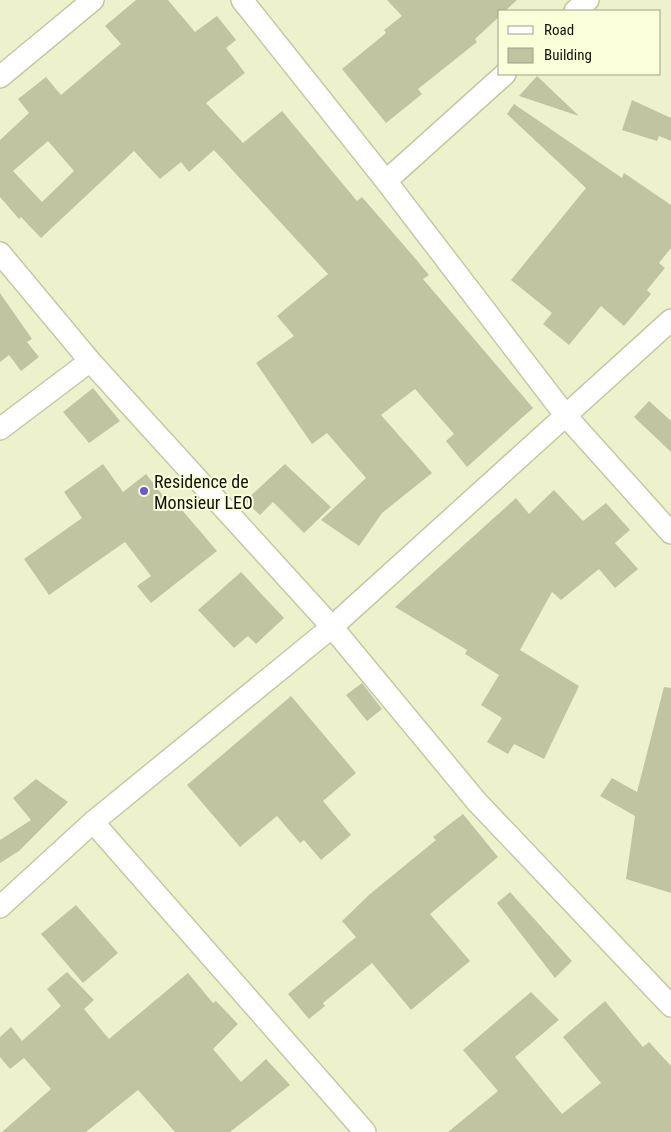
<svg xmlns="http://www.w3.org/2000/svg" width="671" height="1132" font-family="'Roboto Condensed',sans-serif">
<rect width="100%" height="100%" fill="#edf2cd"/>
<path fill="#c0c4a1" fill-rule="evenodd" d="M136 0H168L195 32 217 16 236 40 226 48 245 73 206 103 243 143 282 111 357 201 362 197 414 257 429 275 423 279 533 408 467 467 446 441 454 434 415 389 381 415 432 473 382 513 359 546 321 520 366 478 327 433 312 444 256 363 294 336 277 316 328 274 214 150 189 172 181 162 160 179 134 151 41 238 21 217 19 219 0 197V140L29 113 18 99 46 77 61 95 121 44 105 26ZM48 141 74 171 42 202 13 171Z
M387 0H517L505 11H500V16L475 39 477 42 418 89 422 94 386 123 342 69 386 33 384 30 402 16Z
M537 76 579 116 519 96Z
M632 100 671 118V141L659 136 657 141 622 130Z
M514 104 622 178 624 173 671 205V248L659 263 665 268 647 290 651 294 624 326 601 306 569 345 543 324 552 313 511 280 586 188 507 114Z
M0 293 32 339 27 342 39 357 21 371 9 355 0 362Z
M93 388 120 421 89 443 63 412Z
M649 401 671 421V452L634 417Z
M103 464 123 492 146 474 168 502 170 496 217 551 151 603 137 586 151 576 125 542 49 595 24 559 82 518 64 492Z
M285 464 331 507 304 533 273 502 260 515 245 501Z
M554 490 583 521 606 503 630 530 615 543 638 569 615 588 599 569 561 600 552 592 520 650 579 686 544 759 514 744 508 754 487 742 502 718 481 705 499 675 465 654 467 650 395 607 516 498 529 514Z
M241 572 284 618 256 644 248 636 234 648 198 610Z
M362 683 382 709 367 721 346 695Z
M664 687 671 688V893L626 879 635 816 600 796 612 778 637 792Z
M291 696 356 773 323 801 351 835 321 860 304 840 300 843 277 816 240 847 187 785Z
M36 779 68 802 19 851 0 863V840L31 820 13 798Z
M463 814 498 857 430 914 470 961 411 1010 372 963 323 1003 325 1006 309 1019 288 994 356 937 342 921 370 894 436 840 433 837Z
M510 892 572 961 555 978 497 903Z
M76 905 118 953 83 983 41 934Z
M67 972 94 1000 84 1009 109 1039 188 973 213 1003 216 1001 238 1024 213 1049 241 1082 266 1059 290 1085 230 1132H175L138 1090 86 1132H2L51 1089 24 1058 10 1069 0 1057V1037L11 1027 22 1041 61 1006 47 989Z
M531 992 559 1020 515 1057 562 1114 601 1083 563 1037 605 1001 643 1047 649 1042 671 1066V1132H448L498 1091 463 1050Z"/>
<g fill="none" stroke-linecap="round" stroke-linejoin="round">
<g stroke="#c4c8a4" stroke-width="24">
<path id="street" d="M242 0 386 181 566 416 671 533
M575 11 588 0
M0 77 93 0
M386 181 505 74
M0 253 90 361 332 627 477 802 671 1006
M0 429 90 361
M93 822 365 1132
M0 907 93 822 332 627 671 320"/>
</g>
<use href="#street" stroke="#fff" stroke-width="21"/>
</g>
<circle fill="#6d58d1" stroke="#faffda" stroke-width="2" cx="144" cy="491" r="5"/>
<g text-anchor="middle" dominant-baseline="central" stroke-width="4" stroke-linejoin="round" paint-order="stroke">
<g font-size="18" fill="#121306" stroke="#faffda" text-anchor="start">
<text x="154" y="481">Residence de<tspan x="154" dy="21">Monsieur LEO</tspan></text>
</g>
</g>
<rect x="498" y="10" width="162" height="65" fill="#faffda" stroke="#9da185"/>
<rect x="508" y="26" width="25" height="8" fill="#ffffff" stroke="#9da185"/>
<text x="544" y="35" font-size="15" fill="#121306">Road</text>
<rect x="508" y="48" width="25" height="15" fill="#c0c4a1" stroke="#9da185"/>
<text x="544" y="60" font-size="15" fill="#121306">Building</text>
</svg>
